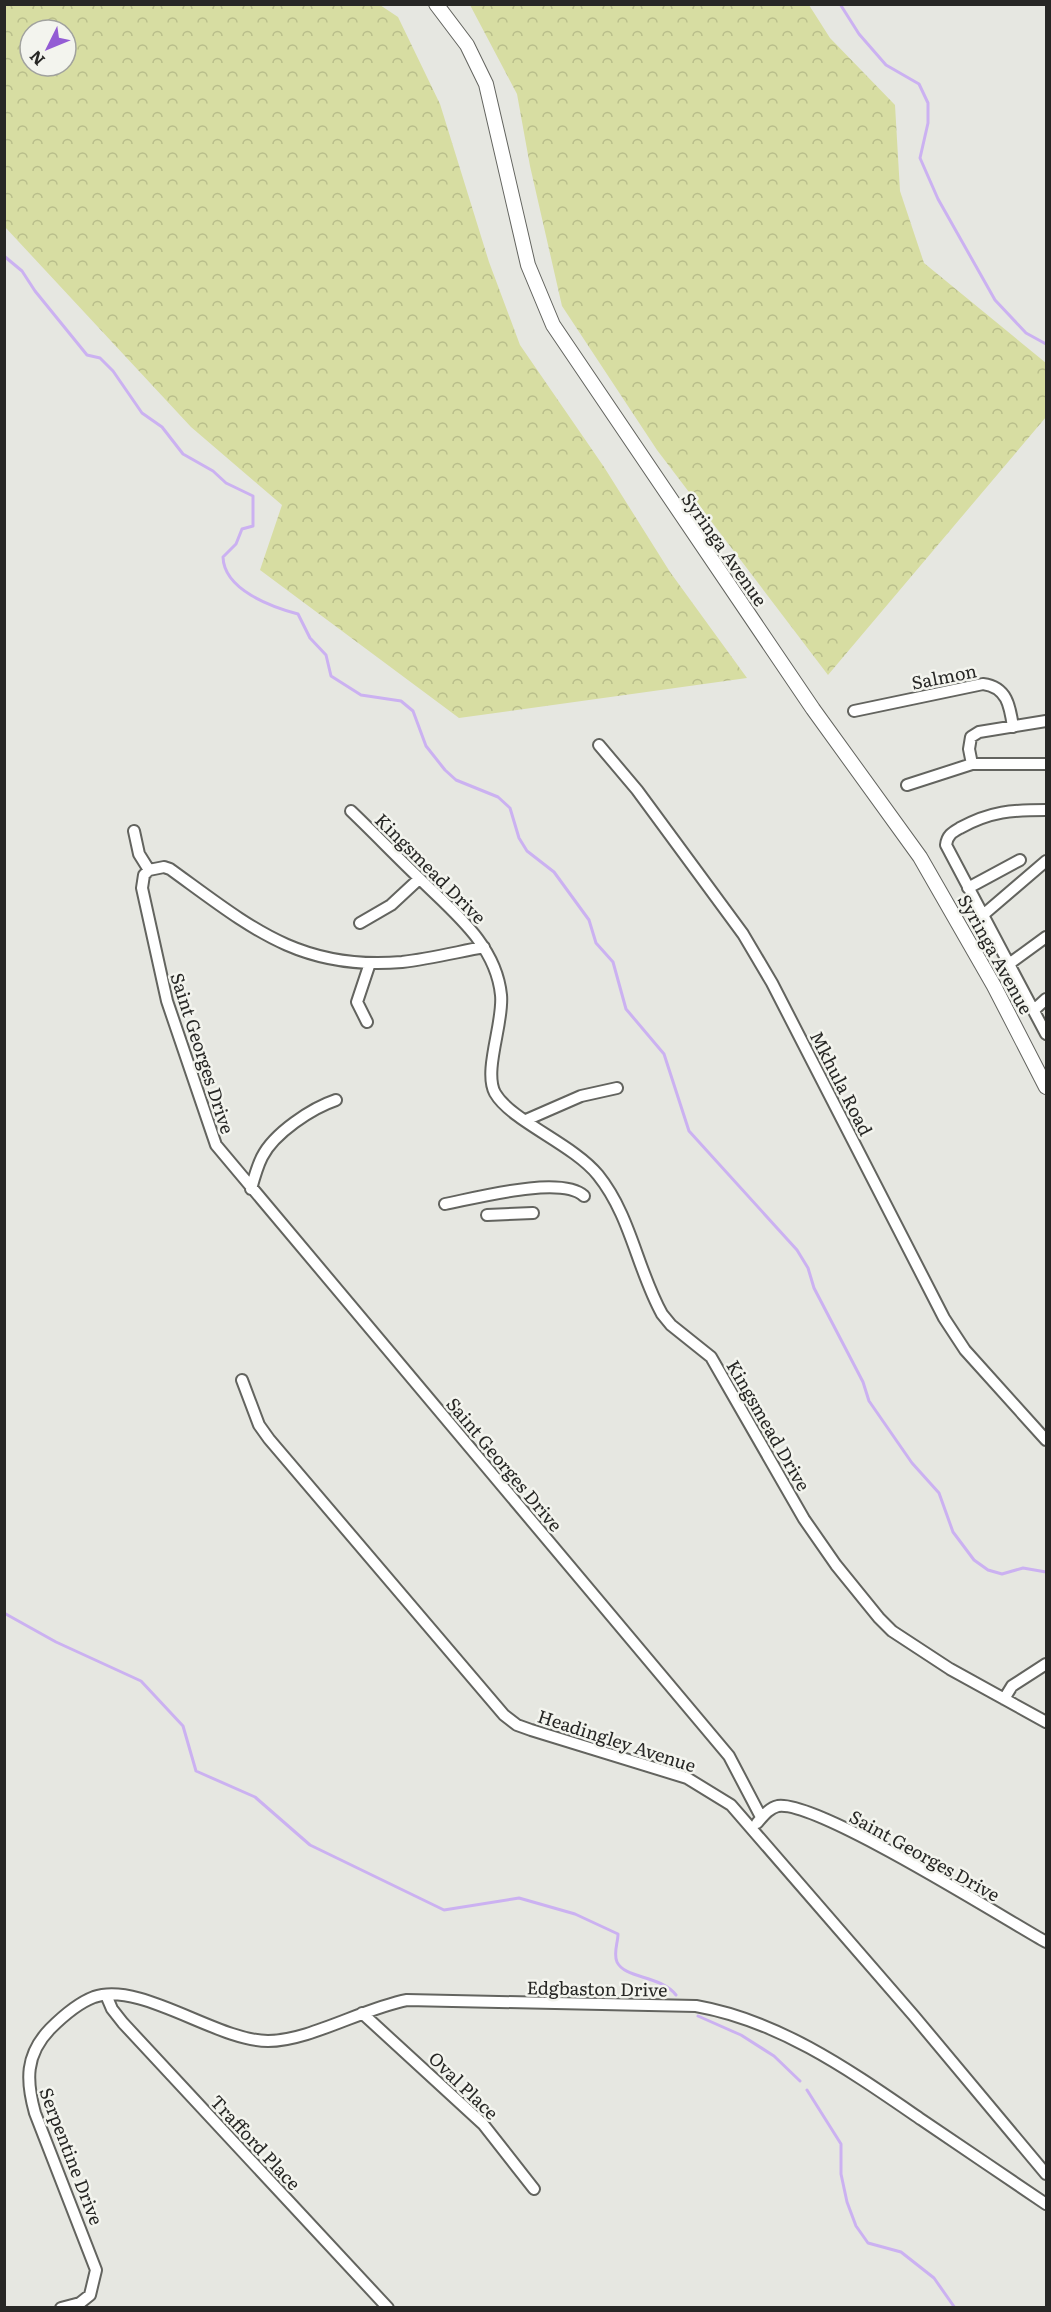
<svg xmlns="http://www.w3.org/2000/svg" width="1051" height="2312" font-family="Literata,serif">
<defs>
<pattern id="forest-crowns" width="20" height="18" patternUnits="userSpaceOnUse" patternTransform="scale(1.5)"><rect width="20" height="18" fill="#d7dda2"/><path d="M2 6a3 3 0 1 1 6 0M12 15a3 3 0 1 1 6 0" fill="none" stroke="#b9be8b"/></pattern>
</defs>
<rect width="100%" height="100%" fill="#e6e7e1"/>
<path fill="url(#forest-crowns)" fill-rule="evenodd" d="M157 5H380L398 17 440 104 489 262 520 345 604 467 670 572 747 678 459 718 260 570 282 505 191 427 5 227V5ZM30 30H66V66H30Z
M470 5H809L830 38 895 105 900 191 924 263 1046 363V417L828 675 657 450 562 306 530 166 517 94Z"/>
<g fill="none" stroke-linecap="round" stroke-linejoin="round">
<path stroke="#cbb1f1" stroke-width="3" d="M840 4 859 34 886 65 919 84 928 103V123L920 158 938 199 995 300 1026 333 1046 344
M4 256 22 271 35 291 87 355 100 358 113 371 142 413 162 427 183 454 213 471 226 483 253 496V526L242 529 236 544 223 557C224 590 272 607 298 614L310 638 326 655 331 676 361 695 401 701 413 711 426 746 445 770 456 780 498 797 510 808 519 838 527 851 554 872 589 920 596 943 613 962 626 1009 664 1054 689 1131 797 1250 808 1268 814 1288 863 1382 869 1401 912 1463 939 1493 953 1532 974 1560 988 1570 1002 1574 1023 1568 1046 1572
M4 1613 56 1642 141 1681 183 1726 196 1771 255 1797 310 1845 444 1910 519 1898 575 1914 618 1934C618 1943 613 1953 617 1962 625 1979 660 1975 676 1995
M698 2016 741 2035 774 2056 800 2081
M807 2090 841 2144V2174L847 2202 856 2226 868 2243 901 2252 934 2278 955 2308"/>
<g stroke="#63645f" stroke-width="14">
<path id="minor" d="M854 711 983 684C1007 687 1010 706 1013 727
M1046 721 979 732 971 737 969 749 972 764H1046
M599 745 637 790 743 934 772 983 944 1318 965 1350 1046 1440
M907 785 972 764
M1046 810C1012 810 991 811 960 828 953 832 947 835 946 845L983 915 1046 861
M351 811C374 833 396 856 419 878 452 911 496 944 501 995 504 1022 483 1071 495 1093 511 1121 573 1144 598 1175 631 1216 637 1269 662 1314L671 1325 711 1357 804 1519 836 1565 879 1618 892 1631 950 1669 1046 1722
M134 831 139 854 149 870
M149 870 144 875 142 888 167 1001 216 1145 729 1756 761 1817
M149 870 164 867 170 869C249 926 299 971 402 962 429 959 457 952 484 947
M968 888 1020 860
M983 915 1046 1034
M360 923 391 905 419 879
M1009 964 1046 937
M1034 1010 1046 999
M367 1022 357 1002 370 963
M526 1120 581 1096 617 1088
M251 1189C254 1178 257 1167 262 1157 274 1133 312 1108 336 1100
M445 1204C476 1198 561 1175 584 1196
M487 1215 533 1213
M242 1380 259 1425 269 1439 504 1715 517 1725 531 1730 687 1778 731 1805 914 2016 1046 2174
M1004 1699 1012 1686 1046 1664
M757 1823C763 1816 769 1808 778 1806 817 1800 1003 1918 1046 1942
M106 1995 112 2009 123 2023 388 2308
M362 2013 483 2124 534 2189
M61 2308 80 2303 90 2295 96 2270 35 2113C26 2081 25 2055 50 2029 62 2017 78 2003 94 1997 141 1981 217 2041 268 2041 309 2041 364 2008 407 2000L696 2006C781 2021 852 2072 922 2120 963 2148 1005 2176 1046 2204"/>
</g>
<g stroke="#63645f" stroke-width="16">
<path id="tertiary" d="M436 4 467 45 486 84 528 265 553 325 813 709 920 857 994 986 1046 1087"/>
</g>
<use href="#minor" stroke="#fff" stroke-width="10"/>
<use href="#tertiary" stroke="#fff" stroke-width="14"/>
</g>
<g text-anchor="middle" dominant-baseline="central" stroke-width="5" stroke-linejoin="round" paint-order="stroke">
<g font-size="18" fill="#272725" stroke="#f3f4ee">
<text transform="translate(725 549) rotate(55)">Syringa Avenue</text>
<text transform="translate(944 676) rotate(-11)">Salmon</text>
<text transform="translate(431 868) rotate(45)">Kingsmead Drive</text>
<text transform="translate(996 954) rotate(61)">Syringa Avenue</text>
<text transform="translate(203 1053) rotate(72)">Saint Georges Drive</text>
<text transform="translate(842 1083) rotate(63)">Mkhula Road</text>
<text transform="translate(769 1425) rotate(60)">Kingsmead Drive</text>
<text transform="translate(505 1464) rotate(50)">Saint Georges Drive</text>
<text transform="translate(617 1740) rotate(18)">Headingley Avenue</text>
<text transform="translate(925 1855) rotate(29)">Saint Georges Drive</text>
<text transform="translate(597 1988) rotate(1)">Edgbaston Drive</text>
<text transform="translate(464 2085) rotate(44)">Oval Place</text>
<text transform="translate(256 2142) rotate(47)">Trafford Place</text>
<text transform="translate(72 2156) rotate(69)">Serpentine Drive</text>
</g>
</g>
<rect width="1051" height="2312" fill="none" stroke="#272725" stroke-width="12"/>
<g transform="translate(48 48) rotate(227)"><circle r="28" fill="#f3f4ee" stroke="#a1a29e" stroke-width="1.5"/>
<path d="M0-4.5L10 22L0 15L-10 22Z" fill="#935cd4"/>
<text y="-9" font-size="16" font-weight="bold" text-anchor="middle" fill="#272725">N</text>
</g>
</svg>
